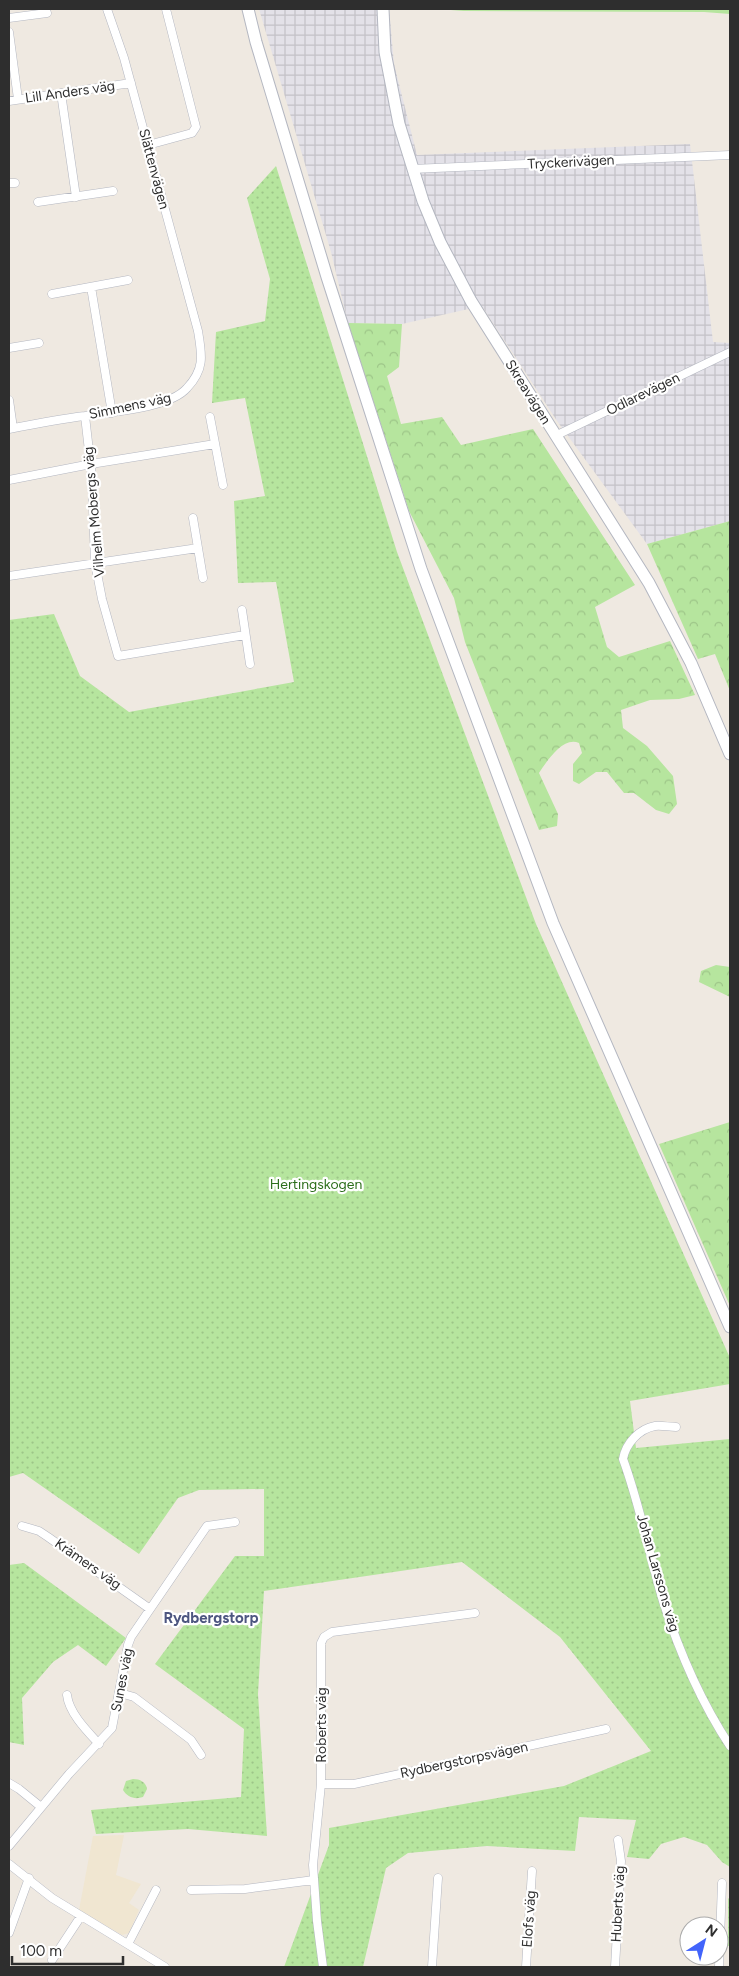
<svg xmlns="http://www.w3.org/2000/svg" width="739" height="1976" font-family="Figtree,sans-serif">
<defs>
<pattern id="industrial-grid" width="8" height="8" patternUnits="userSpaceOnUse" patternTransform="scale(1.25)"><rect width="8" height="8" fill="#e3e1e8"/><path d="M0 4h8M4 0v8" fill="none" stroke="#c3c1c7"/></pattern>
<pattern id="grass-dots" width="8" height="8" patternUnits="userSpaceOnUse" patternTransform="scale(1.25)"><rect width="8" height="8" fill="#b6e59e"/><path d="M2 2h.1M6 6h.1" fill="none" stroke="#9dc588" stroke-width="1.8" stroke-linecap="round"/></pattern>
<pattern id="forest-crowns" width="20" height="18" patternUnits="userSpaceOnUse" patternTransform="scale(1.25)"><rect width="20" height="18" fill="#b6e59e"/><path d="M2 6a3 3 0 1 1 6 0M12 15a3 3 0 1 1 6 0" fill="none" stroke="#9dc588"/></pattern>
</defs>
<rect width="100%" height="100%" fill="#efe9e1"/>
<path fill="url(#industrial-grid)" d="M259 9H389L394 64 417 155 690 144 713 342 730 343V521L647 544 557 421 482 306 402 324 348 323 331 252Z"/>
<path fill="#f0e6d1" d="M124 1835 116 1875 141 1884 129 1903 139 1910 129 1933 122 1935 79 1910 93 1836Z"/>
<path fill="url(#grass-dots)" d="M276 166 397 552 536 924 730 1358V1384L630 1401 636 1448 730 1439V1867L722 1862 707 1845 684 1837 661 1844 649 1859 627 1857 636 1820 579 1817 575 1851 487 1846 408 1853 386 1868 363 1967H284L329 1845V1828L564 1786 651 1751 560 1637 462 1562 264 1591 258 1694 267 1836 188 1829 96 1834 91 1810 241 1797 244 1729 155 1664 235 1556H264V1489L199 1490 178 1498 139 1554 23 1473 9 1477V620L54 614 80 676 129 712 294 682 276 582 238 583 234 501 265 496 245 398 212 403 216 332 265 321 270 279 247 198Z
M24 1563 126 1638 106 1666 78 1645 53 1662 22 1698 24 1745 9 1742V1565Z
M133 1779C140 1779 146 1782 147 1789L143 1797C135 1800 127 1797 123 1790L126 1781Z
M730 1897V1946H728V1899Z"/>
<path fill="url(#forest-crowns)" d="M437 9H730V14L704 12 464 11Z
M348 323 402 324 399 367 387 376 401 424 442 417 461 445 533 429 635 585 595 607 607 647 619 657 670 641 695 695 679 699 650 700 621 710 623 728 647 746 673 776 677 804 669 814 656 810 634 793H624L607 772H596L579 784 573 781V764L582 753 579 743C563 736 547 761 539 773L558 814 557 826 539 830 465 642 454 598 409 511Z
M730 521V691L715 654 698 659 647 544Z
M716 965 730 967V997L699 982 701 971Z
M730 1122V1306L659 1144Z"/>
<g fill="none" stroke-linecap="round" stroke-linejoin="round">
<g stroke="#b4b7c1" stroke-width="9">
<path id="street" d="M9 18 47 13
M9 32 18 99
M61 93 76 197
M9 101 131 83
M148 145 192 133 196 127 166 9
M412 169 730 155
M9 183H15
M38 202 113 191
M91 287 112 413
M52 294 128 280
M9 348 39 343
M9 400 13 428
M85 416 92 477 95 563 102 599 118 656 245 635
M210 417 223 485
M9 429C34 424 59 419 85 416 111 412 170 408 187 388 205 369 202 355 198 331L124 58 107 9
M555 436 730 352
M9 480 91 464 215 444
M193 518 203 578
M9 576 198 548
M242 610 250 664
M676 1427C669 1427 661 1425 655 1426 639 1429 626 1443 623 1459 640 1505 649 1554 663 1601 679 1651 701 1702 730 1746
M22 1526 39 1531 48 1537 150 1609
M120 1693 134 1697 191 1740 201 1755
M67 1695C69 1713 87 1731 99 1744
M9 1783 19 1789 41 1807
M321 1784H354L606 1729
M9 1846 69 1774 112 1728 128 1645 131 1637 207 1526 235 1522
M9 1864 52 1898 165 1967
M191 1890 245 1889 314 1880
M9 1933 29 1878
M128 1944 156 1890
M52 1960 81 1916
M323 1967 317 1921 313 1865 321 1784V1643L324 1637 332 1632 475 1613
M432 1967 438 1878
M526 1967 532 1871
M615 1967 621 1861 618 1840
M719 1967 722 1883"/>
</g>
<g stroke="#b4b7c1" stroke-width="13">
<path id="secondary" d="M248 9 256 42 327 277 421 569 553 923 730 1327
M383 9 385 52 399 124 423 201 440 242 471 301 649 583 691 663 730 754"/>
</g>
<use href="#street" stroke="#fff" stroke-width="8"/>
<use href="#secondary" stroke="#fff" stroke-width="11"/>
</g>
<g text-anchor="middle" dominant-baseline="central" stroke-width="4.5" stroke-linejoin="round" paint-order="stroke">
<g font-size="14" fill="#2e2e2e" stroke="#fff">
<text transform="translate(70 92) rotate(-8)">Lill Anders väg</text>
<text transform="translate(571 162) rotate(-3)">Tryckerivägen</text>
<text transform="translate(154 169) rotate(75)">Slättenvägen</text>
<text transform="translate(528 392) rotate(58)">Skreavägen</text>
<text transform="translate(643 394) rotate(-26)">Odlarevägen</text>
<text transform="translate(130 406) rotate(-12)">Simmens väg</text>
<text transform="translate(94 512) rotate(-95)">Vilhelm Mobergs väg</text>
<text transform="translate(88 1564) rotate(35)">Krämers väg</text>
<text transform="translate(658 1573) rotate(74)">Johan Larssons väg</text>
<text transform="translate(122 1680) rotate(-79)">Sunes väg</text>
<text transform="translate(321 1725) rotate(-90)">Roberts väg</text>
<text transform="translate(464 1760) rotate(-12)">Rydbergstorpsvägen</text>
<text transform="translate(618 1904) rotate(-87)">Huberts väg</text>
<text transform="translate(529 1919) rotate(-86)">Elofs väg</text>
</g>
<g font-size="14" fill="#2c6e1b" stroke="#fff">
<text x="316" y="1184">Hertingskogen</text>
</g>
<g font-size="15" font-weight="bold" fill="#4d5680" stroke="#fff">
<text x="211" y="1618">Rydbergstorp</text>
</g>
</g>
<rect width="739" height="1976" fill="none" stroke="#2e2e2e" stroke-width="20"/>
<g transform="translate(704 1941) rotate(36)"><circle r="24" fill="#ffffff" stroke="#ababab"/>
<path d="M0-4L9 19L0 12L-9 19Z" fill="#4264fb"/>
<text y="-8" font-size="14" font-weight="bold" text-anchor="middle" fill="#2e2e2e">N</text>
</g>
<path d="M12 1956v8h111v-8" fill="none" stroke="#2e2e2e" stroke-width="2.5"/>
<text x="20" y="1956" font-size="15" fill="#2e2e2e" stroke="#ffffff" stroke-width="4" paint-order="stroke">100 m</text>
</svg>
